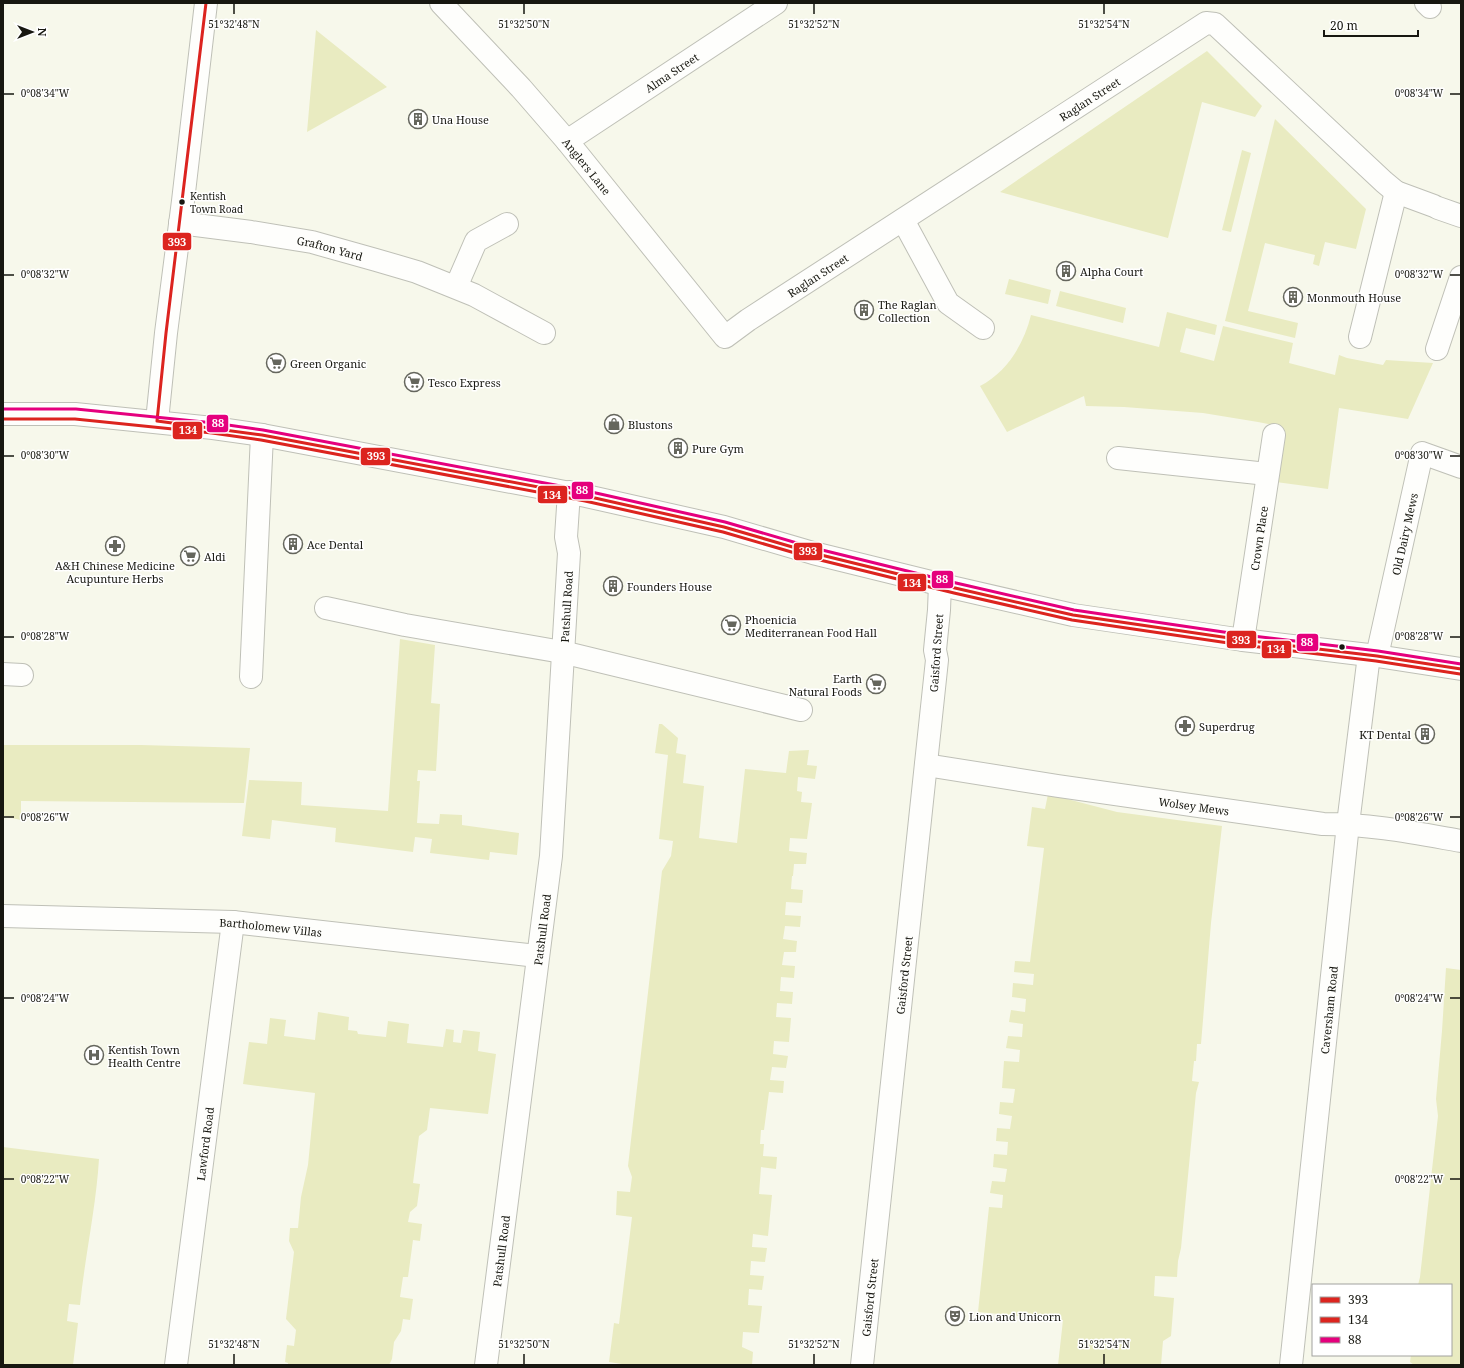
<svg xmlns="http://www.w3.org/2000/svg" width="1464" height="1368" font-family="'Noto Serif',serif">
<rect width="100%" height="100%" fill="#f7f8eb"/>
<path fill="#e9ebc1" d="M316 30 387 87 307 132Z
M1207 51 1262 106 1255 117 1202 102 1168 238 1000 192Z
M1275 119 1366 209 1356 249 1325 242 1319 266 1313 264 1315 255 1265 243 1248 311 1298 323 1295 338 1225 321Z
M1242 150 1251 153 1231 232 1222 230Z
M1009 279 1051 290 1048 304 1005 294Z
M1060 291 1126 308 1123 323 1056 306Z
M1167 312 1217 325 1215 335 1186 328 1180 352 1214 361 1223 326 1293 343 1289 363 1335 375 1339 355 1347 358 1383 365 1386 360 1433 363 1408 419 1339 408 1328 489 1276 482 1283 427 1258 422 1203 413 1124 407 1086 406 1084 396 1007 432 980 386C1007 372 1024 344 1031 315L1159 347Z
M400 639 435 645 431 703 440 704 436 771 418 770 417 781H420L417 823 439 824 440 814 462 815V825L519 833 517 855 490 852 489 860 430 853 432 839 415 837 413 852 335 842 336 828 272 820 270 839 242 836 249 780 302 782 301 805 388 811Z
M659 724H662L678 738 676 753 686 755 683 783 704 786 699 838 737 843 745 769 786 773 789 751 809 750 807 765 817 766 815 779 798 777 797 791 802 792 801 802 812 803 807 839 790 838 789 851 807 853 806 864H794L793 876H792L791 889 803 890 802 903 786 902 785 915 801 916 800 927 785 926 783 939 797 941 796 952H784L782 965 795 966 794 978 781 977 780 991 793 992 792 1004 777 1003 776 1017 791 1018 789 1042 774 1041 773 1054 788 1056 786 1068 772 1067 770 1080 784 1081 783 1093 769 1092 764 1130H761L760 1144H764L763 1156 777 1157 776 1169 761 1167 759 1194 772 1195 768 1236 753 1234 752 1247 767 1248 765 1262 751 1261 750 1275 764 1276 762 1290 749 1289 748 1305 762 1306 759 1333 743 1332 742 1347 753 1352 752 1365H622V1364L609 1362 614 1323 619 1324 632 1217 616 1215 617 1191 630 1192 632 1177 628 1166 662 871 671 856 673 841 659 839 668 755 655 753Z
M3 745H141L250 748 244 803 21 801V820L3 816Z
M1048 794 1117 812 1222 826 1211 923 1201 1044H1197L1196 1061H1194L1192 1081 1199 1082 1196 1093 1181 1248 1178 1261 1177 1277 1155 1276 1154 1296 1174 1298 1171 1336 1163 1341 1161 1365H1058L1063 1320 978 1312 989 1207 1002 1208 1003 1195 990 1193 992 1181 1005 1182 1007 1169 993 1167 994 1154 1007 1155 1008 1142 996 1141 997 1128 1010 1129 1012 1116 999 1114 1000 1102 1013 1103 1015 1089 1002 1088 1004 1061 1019 1062 1020 1050 1006 1048 1008 1036 1022 1037 1023 1024 1009 1022 1011 1010 1025 1012 1026 999 1012 997 1013 983 1033 985 1034 974 1014 972 1015 961 1030 962 1044 848 1027 846 1032 807 1045 809Z
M1446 968 1461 970V1365H1414L1410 1362 1411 1355H1451V1285H1418L1420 1277 1438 1116 1436 1099 1442 1031Z
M318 1012 349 1017 348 1030 357 1031 358 1034 386 1037 388 1021 409 1024 407 1043 443 1047 446 1029 454 1030 453 1042 461 1043 463 1030 480 1032 478 1051 496 1054 488 1114 430 1108 427 1130 419 1136 413 1183 420 1184 417 1206 410 1212 408 1222 422 1224 420 1241 413 1240 408 1277H403L400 1297 413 1299 410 1320 403 1319 401 1331 394 1342 392 1359 389 1365H288V1363L285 1362 287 1345 294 1346 296 1330 286 1319 294 1252 289 1241 290 1228H298L301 1197 308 1165 315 1093 243 1084 249 1042 267 1044 270 1018 286 1020 284 1036 315 1040Z
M3 1147 99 1159C96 1208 85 1256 80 1305L69 1304 67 1321 78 1323 73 1365H3Z"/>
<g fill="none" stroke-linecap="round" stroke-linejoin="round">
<g stroke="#bfc0b7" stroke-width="24">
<g id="minor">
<path id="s1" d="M441 3 521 88 567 141 725 337 748 320 1206 23 1215 24 1384 182 1396 192 1434 206"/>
<path d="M1426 3 1430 7"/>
<path id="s2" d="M567 141 776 3"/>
<path d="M1438 208 1461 216"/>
<path d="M903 220 948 303 983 328"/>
<path id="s3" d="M180 223 251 232 312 242 376 260 417 272 474 295 544 333"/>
<path d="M456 287 476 241 507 224"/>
<path d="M1360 337 1396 192"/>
<path d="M1437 349 1461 277"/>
<path d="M157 421 166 333 183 201 206 3"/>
<path d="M1118 458 1267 474"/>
<path d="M326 608 405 625 562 652 801 710"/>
<path id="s4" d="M1243 640 1274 435"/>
<path id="s5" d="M1377 656 1422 453 1461 467"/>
<path d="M3 674 22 675"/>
<path d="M251 677 262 435"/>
<path id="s6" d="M926 765 1058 786 1323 824C1370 824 1415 833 1461 841"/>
<path id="s7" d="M3 916 233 922 537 956"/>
<path id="s8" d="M176 1365 233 922"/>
<path id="s9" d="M486 1365 551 856 569 553 566 537 569 492"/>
<path id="s10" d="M862 1365 937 660 935 650 939 610 940 584"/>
<path id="s11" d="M1291 1365 1348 824 1369 655"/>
</g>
</g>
<g stroke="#bfc0b7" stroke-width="24">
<path id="major" d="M3 414H75L213 428 262 435 586 496 724 527 813 553 955 588 1073 615 1243 640 1377 656 1461 669"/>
</g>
<use href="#minor" stroke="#fefefc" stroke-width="22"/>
<use href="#major" stroke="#fefefc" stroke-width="22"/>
<g stroke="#fff" stroke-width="6">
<path id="bus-1" d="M157 421 262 435 586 496 724 527 813 553 955 588 1073 615 1243 640 1377 656 1461 669
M157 421 166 333 206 3"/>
</g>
<g stroke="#fff" stroke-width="6">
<path id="bus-2" d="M3 419H75L212 433 261 440 585 501 723 532 812 558 954 593 1072 620 1242 645 1376 661 1460 674"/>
</g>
<g stroke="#fff" stroke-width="6">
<path id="bus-3" d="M3 409H76L214 423 263 430 587 491 725 522 814 548 956 583 1074 610 1244 635 1378 651 1461 664"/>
</g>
<use href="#bus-1" stroke="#dc241f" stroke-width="3"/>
<use href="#bus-2" stroke="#dc241f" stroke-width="3"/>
<use href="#bus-3" stroke="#e5007d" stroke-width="3"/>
</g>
<path fill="none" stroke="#171710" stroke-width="1.5" d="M234 4V14M524 4V14M814 4V14M1104 4V14M4 94H14M1450 94H1460M4 275H14M1450 275H1460M4 456H14M1450 456H1460M4 637H14M1450 637H1460M4 817H14M1450 817H1460M4 998H14M1450 998H1460M4 1179H14M1450 1179H1460M234 1354V1364M524 1354V1364M814 1354V1364M1104 1354V1364"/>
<defs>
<g id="building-ring" transform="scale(1)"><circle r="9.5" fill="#fff" stroke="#65665d" stroke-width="1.5"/><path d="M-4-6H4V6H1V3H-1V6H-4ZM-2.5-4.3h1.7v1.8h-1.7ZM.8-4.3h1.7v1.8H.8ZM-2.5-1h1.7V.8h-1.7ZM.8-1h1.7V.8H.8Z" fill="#65665d"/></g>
<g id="supermarket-ring" transform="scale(1)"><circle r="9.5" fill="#fff" stroke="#65665d" stroke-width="1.5"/><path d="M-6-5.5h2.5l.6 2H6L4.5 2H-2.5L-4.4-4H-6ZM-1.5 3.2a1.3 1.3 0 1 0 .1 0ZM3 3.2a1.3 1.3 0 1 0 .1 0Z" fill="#65665d"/></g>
<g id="shop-ring" transform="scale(1)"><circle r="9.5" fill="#fff" stroke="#65665d" stroke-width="1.5"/><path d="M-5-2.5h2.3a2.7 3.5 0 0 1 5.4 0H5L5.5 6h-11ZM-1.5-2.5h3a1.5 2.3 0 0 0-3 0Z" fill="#65665d"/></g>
<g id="pharmacy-ring" transform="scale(1)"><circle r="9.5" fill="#fff" stroke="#65665d" stroke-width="1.5"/><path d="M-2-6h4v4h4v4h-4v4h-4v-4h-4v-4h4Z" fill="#65665d"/></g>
<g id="hospital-ring" transform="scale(1)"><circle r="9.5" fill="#fff" stroke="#65665d" stroke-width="1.5"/><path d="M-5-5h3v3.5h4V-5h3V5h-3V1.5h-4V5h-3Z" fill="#65665d"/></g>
<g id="theatre-ring" transform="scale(1)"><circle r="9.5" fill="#fff" stroke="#65665d" stroke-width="1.5"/><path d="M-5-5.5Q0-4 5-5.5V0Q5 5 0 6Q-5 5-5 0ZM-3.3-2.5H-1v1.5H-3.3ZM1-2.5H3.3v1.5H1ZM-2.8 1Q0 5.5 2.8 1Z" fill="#65665d"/></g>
</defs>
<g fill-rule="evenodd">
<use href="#building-ring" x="418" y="119"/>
<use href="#building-ring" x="1066" y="271"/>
<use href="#building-ring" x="1293" y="297"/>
<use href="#building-ring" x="864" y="310"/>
<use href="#supermarket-ring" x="276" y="363"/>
<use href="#supermarket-ring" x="414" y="382"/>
<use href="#shop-ring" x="614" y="424"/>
<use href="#building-ring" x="678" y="448"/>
<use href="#building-ring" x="293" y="544"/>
<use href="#pharmacy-ring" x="115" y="546"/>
<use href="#supermarket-ring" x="190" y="556"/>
<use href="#building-ring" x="613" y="586"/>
<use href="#supermarket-ring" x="731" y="625"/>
<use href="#supermarket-ring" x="876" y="684"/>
<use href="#pharmacy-ring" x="1185" y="726"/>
<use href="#building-ring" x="1425" y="734"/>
<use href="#hospital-ring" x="94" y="1055"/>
<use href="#theatre-ring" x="955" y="1316"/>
</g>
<g fill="#171710" stroke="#fff" stroke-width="1.5">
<circle cx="182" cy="202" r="3.5"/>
<circle cx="1342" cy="647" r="3.5"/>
</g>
<g text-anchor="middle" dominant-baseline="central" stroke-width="3" stroke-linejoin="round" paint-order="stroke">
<g font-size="10" fill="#171710" stroke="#fff" text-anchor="start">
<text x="190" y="196">Kentish<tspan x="190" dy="13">Town Road</tspan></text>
</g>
<g font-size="11" fill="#171710" stroke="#fff">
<text stroke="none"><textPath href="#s2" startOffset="125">Alma Street</textPath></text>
<text stroke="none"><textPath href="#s1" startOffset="874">Raglan Street</textPath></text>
<text stroke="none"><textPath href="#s1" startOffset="219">Anglers Lane</textPath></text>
<text stroke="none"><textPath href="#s3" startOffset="152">Grafton Yard</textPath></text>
<text stroke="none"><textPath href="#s1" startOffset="550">Raglan Street</textPath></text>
<text stroke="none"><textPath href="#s5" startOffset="125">Old Dairy Mews</textPath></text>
<text stroke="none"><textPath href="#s4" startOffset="103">Crown Place</textPath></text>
<text stroke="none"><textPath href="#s9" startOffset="763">Patshull Road</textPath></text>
<text transform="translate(936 653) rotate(-86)">Gaisford Street</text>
<text stroke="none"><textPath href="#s6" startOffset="271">Wolsey Mews</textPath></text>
<text stroke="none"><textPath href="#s7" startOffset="268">Bartholomew Villas</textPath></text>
<text stroke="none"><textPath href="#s9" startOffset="439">Patshull Road</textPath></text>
<text stroke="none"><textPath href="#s10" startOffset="392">Gaisford Street</textPath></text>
<text stroke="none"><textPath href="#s11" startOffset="357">Caversham Road</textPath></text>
<text stroke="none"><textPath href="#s8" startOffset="223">Lawford Road</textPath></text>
<text stroke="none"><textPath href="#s9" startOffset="115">Patshull Road</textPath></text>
<text stroke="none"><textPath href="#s10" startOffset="68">Gaisford Street</textPath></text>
</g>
<g font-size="11" fill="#171710" stroke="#fff" text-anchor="start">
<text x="432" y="119">Una House</text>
<text x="1080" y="271">Alpha Court</text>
<text x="1307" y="297">Monmouth House</text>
<text x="878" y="304">The Raglan<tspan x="878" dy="13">Collection</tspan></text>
<text x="290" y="363">Green Organic</text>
<text x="428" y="382">Tesco Express</text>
<text x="628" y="424">Blustons</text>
<text x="692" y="448">Pure Gym</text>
<text x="307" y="544">Ace Dental</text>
<text x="204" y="556">Aldi</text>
<text x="115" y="565" text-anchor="middle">A&amp;H Chinese Medicine<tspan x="115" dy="13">Acupunture Herbs</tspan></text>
<text x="627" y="586">Founders House</text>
<text x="745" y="619">Phoenicia<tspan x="745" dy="13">Mediterranean Food Hall</tspan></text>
<text x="862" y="678" text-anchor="end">Earth<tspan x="862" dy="13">Natural Foods</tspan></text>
<text x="1199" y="726">Superdrug</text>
<text x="1411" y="734" text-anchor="end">KT Dental</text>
<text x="108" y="1049">Kentish Town<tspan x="108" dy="13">Health Centre</tspan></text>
<text x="969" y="1316">Lion and Unicorn</text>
</g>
</g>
<g font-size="10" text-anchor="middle" fill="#171710" stroke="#fff" stroke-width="3" stroke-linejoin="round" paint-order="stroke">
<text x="234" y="28">51°32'48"N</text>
<text x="524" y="28">51°32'50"N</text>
<text x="814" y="28">51°32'52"N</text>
<text x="1104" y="28">51°32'54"N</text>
<text x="1419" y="97">0°08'34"W</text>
<text x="45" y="97">0°08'34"W</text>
<text x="1419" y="278">0°08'32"W</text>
<text x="45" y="278">0°08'32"W</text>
<text x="1419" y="459">0°08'30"W</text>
<text x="45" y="459">0°08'30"W</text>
<text x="1419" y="640">0°08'28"W</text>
<text x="45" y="640">0°08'28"W</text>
<text x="1419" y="821">0°08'26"W</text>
<text x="45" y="821">0°08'26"W</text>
<text x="1419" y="1002">0°08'24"W</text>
<text x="45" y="1002">0°08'24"W</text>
<text x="45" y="1183">0°08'22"W</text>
<text x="1419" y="1183">0°08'22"W</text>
<text x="234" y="1348">51°32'48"N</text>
<text x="524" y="1348">51°32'50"N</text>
<text x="814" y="1348">51°32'52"N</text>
<text x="1104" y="1348">51°32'54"N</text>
</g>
<g stroke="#fff" stroke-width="1.5">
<rect x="162" y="232" width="30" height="19" rx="4" fill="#dc241f"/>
<rect x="206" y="414" width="23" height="19" rx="4" fill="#e5007d"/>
<rect x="172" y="421" width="31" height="19" rx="4" fill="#dc241f"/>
<rect x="360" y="447" width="31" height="19" rx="4" fill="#dc241f"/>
<rect x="571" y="481" width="23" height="19" rx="4" fill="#e5007d"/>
<rect x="537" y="485" width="31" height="19" rx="4" fill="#dc241f"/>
<rect x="793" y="542" width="30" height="19" rx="4" fill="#dc241f"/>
<rect x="931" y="570" width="23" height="19" rx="4" fill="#e5007d"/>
<rect x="897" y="573" width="30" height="19" rx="4" fill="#dc241f"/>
<rect x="1226" y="630" width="31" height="19" rx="4" fill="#dc241f"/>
<rect x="1296" y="633" width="23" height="19" rx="4" fill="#e5007d"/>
<rect x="1261" y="640" width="31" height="19" rx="4" fill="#dc241f"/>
</g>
<g font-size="11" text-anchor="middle" font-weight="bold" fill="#fff">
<text x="177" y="246">393</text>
<text x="218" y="427">88</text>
<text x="188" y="434">134</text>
<text x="376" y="460">393</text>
<text x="582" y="494">88</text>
<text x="552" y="499">134</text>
<text x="808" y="555">393</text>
<text x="942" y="583">88</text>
<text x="912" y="587">134</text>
<text x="1241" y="644">393</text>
<text x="1307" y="646">88</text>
<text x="1276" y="653">134</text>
</g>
<rect width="1464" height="1368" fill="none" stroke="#171710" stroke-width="8"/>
<rect x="1312" y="1284" width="140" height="72" fill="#ffffff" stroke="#a2a29f"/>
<rect x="1320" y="1297" width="20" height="6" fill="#dc241f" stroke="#a2a29f"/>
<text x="1348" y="1304" font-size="12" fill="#171710">393</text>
<rect x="1320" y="1317" width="20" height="6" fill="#dc241f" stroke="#a2a29f"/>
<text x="1348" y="1324" font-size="12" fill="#171710">134</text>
<rect x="1320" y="1337" width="20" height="6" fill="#e5007d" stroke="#a2a29f"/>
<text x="1348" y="1344" font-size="12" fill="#171710">88</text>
<g transform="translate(32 32) rotate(90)" stroke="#ffffff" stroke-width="3" paint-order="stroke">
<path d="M0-3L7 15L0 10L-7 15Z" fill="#171710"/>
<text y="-6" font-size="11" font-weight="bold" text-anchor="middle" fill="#171710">N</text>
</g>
<path d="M1324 30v6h94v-6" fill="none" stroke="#171710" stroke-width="2"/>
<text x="1330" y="30" font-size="12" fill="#171710" stroke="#ffffff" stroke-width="3" paint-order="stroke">20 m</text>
</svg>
